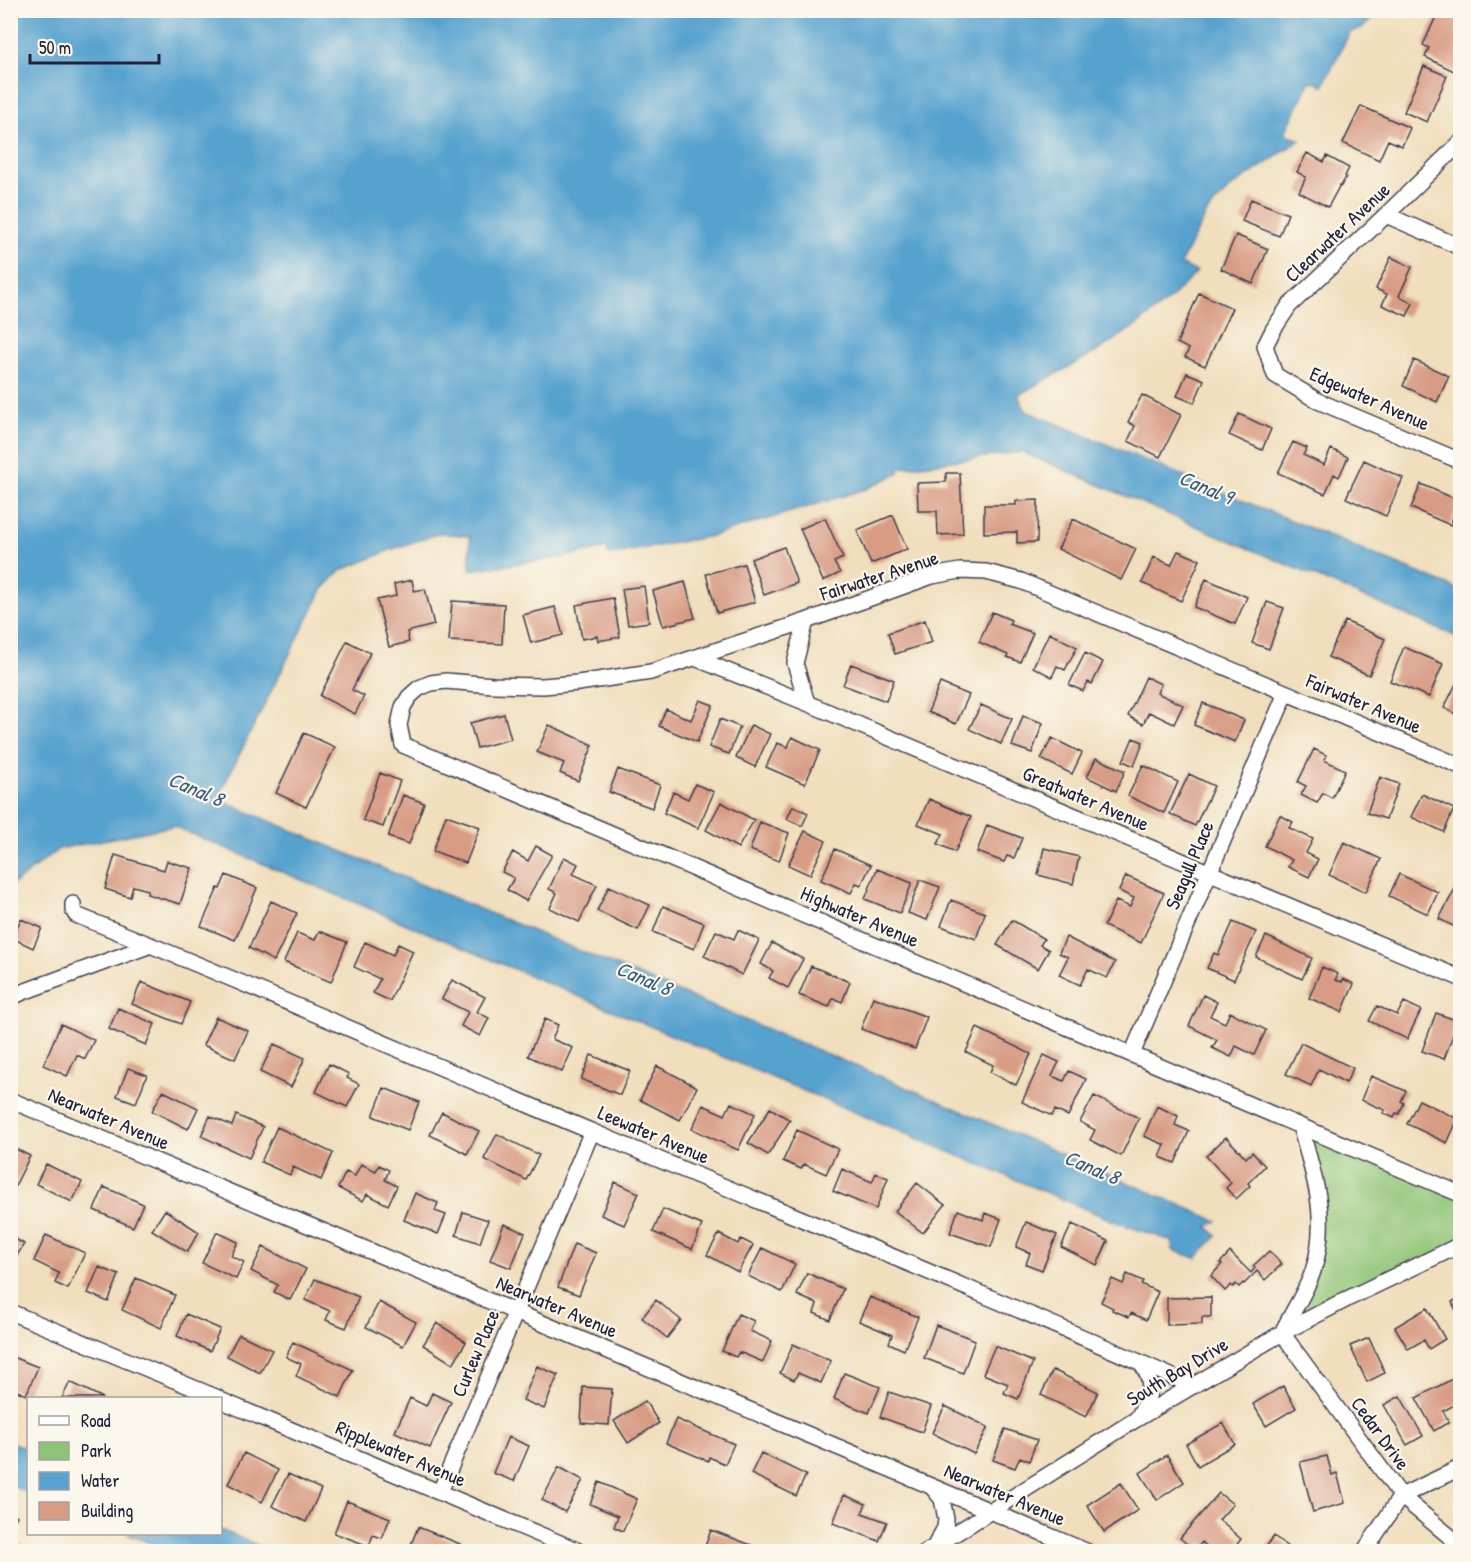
<svg xmlns="http://www.w3.org/2000/svg" width="1471" height="1562" font-family="'Patrick Hand',sans-serif">
<rect width="100%" height="100%" fill="#fbf7ec"/>
<filter id="ink" filterUnits="userSpaceOnUse"><feTurbulence type="fractalNoise" baseFrequency=".0167" numOctaves="2"/><feDisplacementMap in="SourceGraphic" scale="12" xChannelSelector="R" yChannelSelector="G"/><feConvolveMatrix kernelMatrix="1 2 1 2 8 2 1 2 1" color-interpolation-filters="sRGB"/></filter>
<filter id="wash" filterUnits="userSpaceOnUse"><feTurbulence type="fractalNoise" baseFrequency=".008" numOctaves="4" result="noise"/><feDisplacementMap in="SourceGraphic" scale="24" xChannelSelector="R" yChannelSelector="G"/><feGaussianBlur stdDeviation="1.35" result="paint"/><feColorMatrix in="noise" values="0 0 0 0 0 0 0 0 0 0 0 0 0 0 0 0 0 1.4 0 .05"/><feComposite in="paint" operator="in"/></filter>
<g filter="url(#wash)">
<rect width="100%" height="100%" fill="#f0debc"/>
<path fill="#8fc476" stroke="#587358" stroke-width="1.5" d="M1305 1131 1460 1197V1242L1287 1328 1318 1264Z"/>
<path fill="#57a2cf" stroke="#3c6285" stroke-width="1.5" d="M11 10 1382 11 1362 28 1350 32 1323 85 1310 81 1285 133 1300 140 1230 188 1208 211 1180 264 1197 272 1170 299 1137 325 1096 352 1018 395 1026 411 1460 590V638L1022 452 899 468V473L866 489 712 536 609 555 607 548 560 558 470 570V536L440 533 393 549 340 571 322 590 217 799 934 1099 1217 1221 1208 1227 1217 1236 1196 1258 1172 1250V1241L1121 1224 173 826 59 849 11 886Z
M11 1442 28 1450V1493L11 1485Z
M221 1530 271 1551H170L127 1534H220Z"/>
<g id="blocks">
<path fill="#d89c85" d="M1439 10H1444L1460 18V74L1425 57 1429 48 1423 45Z
M1424 66 1447 76 1427 122 1404 112Z
M1361 106 1410 128 1402 146 1388 140 1379 160 1343 143Z
M1307 153 1324 162 1327 156 1349 168 1345 176 1346 177 1341 186 1340 185 1328 207 1299 192 1306 177 1297 172Z
M1251 199 1288 214 1279 236 1242 221Z
M1236 235 1268 249 1253 284 1221 269Z
M1391 257 1412 267 1399 296 1413 303 1407 316 1382 305 1387 294 1376 289Z
M1199 293 1232 308 1205 366 1185 357 1189 349 1177 343Z
M1414 360 1449 376 1437 402 1403 386Z
M1187 373 1204 380 1194 403 1177 396Z
M1142 395 1181 415 1160 457 1128 441 1135 426 1128 422Z
M1239 414 1271 429 1262 450 1229 435Z
M1293 442 1307 448 1303 455 1324 465 1331 449 1348 457 1339 477 1334 474 1325 494 1278 473Z
M1364 460 1403 478 1386 516 1346 498Z
M946 473H960L963 534 938 535 937 511H918L917 483 946 482Z
M1421 484 1460 501 1450 525 1411 508Z
M1038 500 1037 542 1017 543V532L984 533V505H1016V501Z
M893 515 907 549 871 564 857 530Z
M825 518 843 558 834 562 840 573 823 581 800 529Z
M1073 519 1136 549 1121 580 1058 549Z
M784 547 797 583 764 595 751 559Z
M1178 551 1200 560 1181 601 1142 583 1154 557 1171 565Z
M744 564 755 602 717 613 706 574Z
M1206 579 1247 597 1235 624 1194 607Z
M412 580 414 591 425 589 434 625 407 632 409 642 389 647 377 600 396 596 394 584Z
M685 582 695 618 663 626 653 591Z
M644 586 649 622 628 625 622 589Z
M613 598 620 637 598 641 597 636 582 639 576 605Z
M452 601 504 604 502 644 449 641Z
M1267 602 1284 608 1269 649 1252 643Z
M555 607 563 635 531 643 523 615Z
M992 612 1011 620 1009 624 1033 633 1020 662 1007 657 1008 655 979 642Z
M925 620 932 642 895 654 888 633Z
M1345 621 1385 639 1369 675 1328 657Z
M1049 633 1077 647 1065 670 1057 666 1052 677 1033 667Z
M347 641 370 653 352 690 364 696 355 714 320 696Z
M1404 647 1443 664 1429 697 1390 681Z
M1085 653 1103 662 1092 684 1088 682 1083 691 1069 685Z
M851 664 894 680 886 701 843 685Z
M1460 676V716L1444 708Z
M1146 677 1161 684 1157 693 1183 705 1174 724 1149 712 1143 724 1128 716Z
M940 683 969 695 956 724 928 712Z
M700 700 713 705 697 742 659 726 666 709 691 720Z
M1203 703 1244 720 1235 742 1194 725Z
M981 705 1012 719 1001 744 969 729Z
M504 714 511 739 477 748 470 723Z
M1023 716 1043 723 1032 753 1012 746Z
M720 719 740 727 729 754 709 747Z
M549 725 593 745 578 781 560 773 564 763 537 752Z
M751 725 770 734 755 767 736 758Z
M304 733 335 747 306 807 276 793Z
M792 737 820 750 805 784 766 767 777 743 788 747Z
M1052 738 1082 753 1072 774 1041 759Z
M1133 738 1143 742 1134 766 1123 761Z
M1314 749 1326 755 1324 760 1345 770 1332 798 1323 793 1317 803 1301 795 1306 786 1298 782Z
M1096 758 1125 771 1116 791 1087 777Z
M1143 765 1178 782 1164 813 1128 796Z
M618 769 660 785 652 808 609 792Z
M380 773 400 781 383 827 363 820Z
M1189 774 1214 786 1195 826 1170 814Z
M1380 777 1399 784 1386 819 1367 813Z
M695 784 714 792 698 828 664 813 673 792 688 799Z
M1422 794 1454 809 1444 832 1411 817Z
M403 795 424 803 409 844 388 837Z
M929 799 971 817 955 852 938 844 943 834 918 824Z
M721 802 754 820 738 848 706 830Z
M793 806 808 813 802 826 787 819Z
M446 815 480 827 466 863 433 851Z
M1280 815 1293 822 1289 828 1313 839 1306 853 1318 859 1309 877 1288 867 1292 860 1265 846Z
M760 822 789 833 779 861 750 850Z
M987 825 1022 838 1014 858 1007 856 1004 862 977 852Z
M805 831 826 841 810 875 788 865Z
M1344 842 1381 859 1366 892 1329 875Z
M536 846 552 855 526 901 507 890 514 878 502 872 513 852 528 861Z
M1044 848 1079 857 1073 884 1038 875Z
M835 849 871 865 861 885 856 883 851 893 821 880Z
M115 855 164 870 167 861 192 868 180 904 147 894 148 890 133 886 130 897 105 889Z
M564 857 578 864 573 874 597 885 579 922 550 908 557 893 549 889Z
M877 869 912 883 900 913 865 899Z
M1399 874 1438 892 1428 914 1389 896Z
M226 875 257 888 235 940 201 926 218 888 220 889Z
M1126 876 1164 893 1141 943 1104 926 1116 901 1130 907 1134 898 1119 891Z
M920 880 940 887 927 920 908 913Z
M609 886 650 905 638 930 597 911Z
M1455 889 1460 891V921L1457 928 1439 919Z
M951 900 985 913 976 939 941 926Z
M271 901 297 913 274 961 249 948Z
M663 906 704 923 694 949 653 932Z
M21 919 42 928 33 948 12 938Z
M1012 920 1044 939 1040 945 1049 950 1038 969 997 945Z
M1233 922 1256 932 1234 980 1207 968 1214 953 1218 955Z
M738 930 759 940 742 975 704 956 716 931 734 939Z
M319 931 347 942 331 982 284 962 297 933 315 940Z
M1266 936 1312 958 1302 979 1256 957Z
M1066 937 1115 962 1107 978 1088 969 1080 985 1059 975 1068 957 1059 953Z
M365 942 393 955 398 944 413 951 390 1001 373 993 380 979 354 967Z
M772 943 803 959 788 988 769 978 773 971 761 964Z
M811 966 850 982 842 1002 833 998 829 1007 799 995Z
M1322 967 1338 974 1335 980 1342 982 1343 979 1354 984 1342 1012 1309 998Z
M452 980 485 997 477 1012 489 1018 480 1036 461 1026 468 1012 442 999Z
M141 982 190 1002 181 1024 132 1004Z
M1203 995 1217 1002 1210 1016 1225 1023 1230 1012 1266 1030 1254 1055 1236 1046 1231 1057 1212 1048 1217 1040 1189 1026Z
M873 997 927 1017 915 1049 861 1029Z
M1404 1002 1421 1010 1407 1039 1369 1021 1377 1006 1397 1015Z
M118 1008 155 1024 146 1045 109 1029Z
M1436 1013 1458 1021 1444 1059 1422 1051Z
M216 1017 248 1031 235 1059 203 1045Z
M545 1019 558 1025 552 1039 573 1048 562 1072 528 1056Z
M61 1024 94 1040 85 1059 77 1055 67 1076 43 1065Z
M977 1028 1031 1054 1016 1085 990 1072 993 1065 966 1052Z
M1460 1030V1047L1454 1044Z
M1301 1043 1353 1068 1346 1083 1319 1069 1311 1086 1286 1074Z
M274 1044 305 1058 291 1087 260 1072Z
M591 1055 630 1071 620 1095 581 1079Z
M1044 1055 1059 1062 1052 1076 1064 1081 1069 1071 1086 1079 1068 1116 1055 1110 1052 1116 1022 1102Z
M329 1064 349 1074 347 1078 359 1084 347 1107 316 1092Z
M657 1066 697 1087 680 1120 640 1100Z
M128 1068 147 1075 136 1103 117 1096Z
M1371 1076 1406 1091 1401 1101 1404 1103 1399 1114 1396 1113 1394 1118 1383 1113 1385 1110 1361 1100Z
M384 1088 419 1102 408 1130 373 1116Z
M163 1091 198 1108 188 1129 152 1111Z
M1094 1096 1139 1118 1121 1156 1090 1140 1095 1130 1080 1122Z
M1419 1100 1458 1119 1447 1143 1407 1124Z
M731 1103 755 1114 738 1150 692 1129 703 1105 725 1115Z
M1157 1106 1178 1116 1175 1125 1189 1131 1175 1163 1160 1157 1165 1145 1144 1136Z
M770 1108 790 1120 768 1155 748 1143Z
M442 1112 479 1131 467 1154 430 1135Z
M236 1115 263 1127 249 1158 201 1136 210 1116 232 1126Z
M277 1127 333 1153 321 1180 293 1167 290 1175 261 1162Z
M797 1130 838 1149 826 1174 804 1164 801 1169 783 1161Z
M497 1134 539 1155 526 1180 484 1159Z
M1226 1137 1246 1158 1252 1152 1265 1166 1248 1183 1250 1186 1236 1199 1226 1188 1231 1183 1206 1156Z
M10 1146 30 1156 15 1186 10 1184Z
M46 1164 82 1182 72 1202 36 1184Z
M361 1164 376 1171 379 1165 389 1170 385 1180 397 1186 388 1205 367 1194 363 1201 338 1188 346 1172 355 1176Z
M842 1169 872 1182 876 1173 888 1178 876 1209 833 1191Z
M615 1182 639 1193 624 1225 601 1215Z
M917 1183 945 1205 923 1233 895 1211Z
M104 1187 143 1204 133 1227 94 1210Z
M415 1193 438 1203 435 1211 446 1215 438 1234 404 1220Z
M663 1209 702 1225 692 1249 653 1232Z
M165 1210 199 1232 187 1252 152 1230Z
M958 1210 983 1220 985 1213 1001 1219 991 1247 950 1233Z
M463 1212 488 1220 480 1243 456 1235Z
M1026 1222 1057 1235 1042 1270 1026 1264 1030 1253 1016 1247Z
M504 1224 525 1233 511 1268 490 1260Z
M1072 1224 1108 1241 1097 1265 1061 1247Z
M217 1232 238 1242 231 1256 244 1262 236 1279 202 1263Z
M719 1234 738 1244 741 1239 753 1245 738 1272 707 1255Z
M46 1235 85 1253 68 1289 55 1283 59 1273 34 1261Z
M10 1236 24 1244 10 1267Z
M574 1244 596 1253 579 1295 558 1287Z
M263 1247 306 1269 290 1300 274 1292 278 1285 251 1271Z
M762 1248 795 1264 782 1292 748 1276Z
M1269 1251 1282 1264 1265 1280 1257 1271 1244 1284 1243 1283 1239 1287 1236 1284 1233 1287 1231 1285 1225 1291 1211 1276 1222 1264 1220 1263 1230 1252 1251 1273 1255 1268 1253 1266Z
M99 1267 119 1275 108 1302 88 1293Z
M807 1273 843 1289 830 1320 814 1313 817 1304 797 1295Z
M1127 1274 1143 1281 1141 1284 1158 1292 1146 1320 1131 1313 1129 1317 1112 1310 1113 1308 1101 1302 1112 1279 1123 1284Z
M136 1278 175 1295 161 1328 122 1310Z
M315 1279 359 1297 346 1328 326 1320 330 1311 305 1300Z
M870 1297 918 1317 904 1350 889 1343 892 1335 859 1321Z
M1211 1297V1317H1202V1324L1167 1325V1298Z
M1460 1297V1318L1452 1302Z
M656 1300 681 1320 667 1338 642 1318Z
M379 1302 416 1322 403 1346 366 1327Z
M1427 1308 1445 1339 1429 1349 1424 1340 1408 1349 1395 1327Z
M186 1314 220 1329 210 1351 177 1336Z
M738 1314 754 1321 750 1331 772 1341 763 1362 739 1352 736 1357 722 1351Z
M437 1323 466 1342 453 1364 423 1345Z
M936 1325 975 1340 963 1373 924 1358Z
M239 1334 272 1350 260 1373 227 1356Z
M1369 1338 1385 1373 1367 1382 1350 1346Z
M293 1342 353 1370 340 1397 296 1376 301 1364 286 1357Z
M793 1344 831 1361 821 1383 798 1373 794 1380 780 1373Z
M995 1346 1033 1362 1018 1399 1004 1393 1008 1384 983 1374Z
M10 1356 38 1367 26 1395 10 1388Z
M537 1366 558 1375 544 1409 523 1400Z
M1053 1370 1098 1392 1086 1417 1041 1395Z
M844 1373 880 1387 869 1413 834 1399Z
M1456 1377 1460 1386V1402L1443 1411 1449 1422 1434 1431 1416 1398Z
M70 1382 103 1398H62Z
M1283 1386 1296 1408 1266 1426 1253 1404Z
M583 1387 612 1389 609 1425 581 1423Z
M889 1392 931 1406 922 1432 880 1417Z
M432 1393 451 1402 430 1448 395 1432 410 1398 426 1406Z
M1400 1396 1423 1436 1407 1445 1384 1405Z
M645 1401 659 1423 628 1443 614 1421Z
M945 1406 988 1427 974 1454 932 1433Z
M676 1419 734 1444 725 1464 709 1457 708 1461 666 1443Z
M1223 1423 1235 1444 1198 1466 1186 1444Z
M1005 1429 1037 1440 1029 1461 1020 1457 1015 1468 993 1460Z
M508 1437 529 1446 514 1481 493 1473Z
M244 1453 278 1470 262 1502 228 1484Z
M761 1453 806 1475 796 1496 751 1474Z
M1167 1455 1184 1482 1157 1500 1140 1473Z
M1327 1456 1332 1475 1337 1473 1345 1503 1313 1512 1300 1462Z
M559 1467 583 1480 565 1512 542 1500Z
M288 1474 321 1489 306 1522 272 1506Z
M599 1482 637 1499 623 1531 614 1527 618 1516 590 1504Z
M1121 1483 1138 1510 1104 1532 1087 1505Z
M1219 1493 1233 1504 1219 1520 1241 1539 1231 1552H1213L1202 1542 1195 1551 1180 1538Z
M844 1495 866 1504 862 1513 887 1522 879 1541 833 1523Z
M347 1501 390 1518 382 1538 373 1535 369 1546 334 1533Z
M10 1513 17 1516 10 1530Z
M418 1527 460 1544 457 1552H408Z
M711 1530 759 1548 757 1552H703Z
M1274 1536 1294 1552H1262Z
M10 1539 32 1549 31 1552H10Z"/>
</g>
</g>
<g filter="url(#ink)">
<use href="#blocks" fill-opacity="0" stroke="#413e4e" stroke-width="1.5"/>
<g fill="none" stroke-linecap="round" stroke-linejoin="round">
<g stroke="#413e4e" stroke-width="18">
<path id="street" d="M1460 143 1386 215 1289 306 1273 330 1265 346 1275 375 1318 401 1460 461
M1386 215 1460 247
M806 621 795 663 807 703
M695 658 807 703 1460 978
M1460 766 1021 581 986 572 960 571 932 576 806 621 651 672 578 683 543 686 493 685 446 681 431 683 419 688 409 697 403 707 399 725 403 745 1460 1194
M73 904V910L76 915C250 984 421 1060 593 1132 793 1216 995 1297 1193 1386
M10 998 23 992 151 945
M1132 1054 1286 693
M10 1100 1088 1552
M1300 1126C1314 1175 1330 1219 1313 1271 1307 1290 1291 1314 1282 1333L1401 1496 1460 1545
M10 1312 218 1398
M220 1400 581 1552
M1138 1417C1150 1398 1156 1382 1140 1362
M932 1487 942 1499 946 1519 945 1528 936 1544
M440 1492 592 1131
M926 1552 1135 1420 1282 1333 1347 1299 1460 1245
M1364 1552 1401 1496 1460 1468"/>
</g>
<use href="#street" stroke="#fff" stroke-width="15"/>
</g>
</g>
<g text-anchor="middle" dominant-baseline="central" stroke-width="4.5" stroke-linejoin="round" paint-order="stroke">
<g font-size="20" fill="#22223b" stroke="#fbf7ec">
<text transform="translate(1337 232) rotate(-43)">Clearwater Avenue</text>
<text transform="translate(1370 398) rotate(24)">Edgewater Avenue</text>
<text transform="translate(879 575) rotate(-18)">Fairwater Avenue</text>
<text transform="translate(1364 703) rotate(23)">Fairwater Avenue</text>
<text transform="translate(1086 798) rotate(23)">Greatwater Avenue</text>
<text transform="translate(1189 865) rotate(-67)">Seagull Place</text>
<text transform="translate(860 916) rotate(23)">Highwater Avenue</text>
<text transform="translate(109 1118) rotate(23)">Nearwater Avenue</text>
<text transform="translate(654 1134) rotate(23)">Leewater Avenue</text>
<text transform="translate(557 1306) rotate(23)">Nearwater Avenue</text>
<text transform="translate(475 1353) rotate(-67)">Curlew Place</text>
<text transform="translate(1177 1371) rotate(-31)">South Bay Drive</text>
<text transform="translate(1381 1433) rotate(54)">Cedar Drive</text>
<text transform="translate(401 1453) rotate(23)">Ripplewater Avenue</text>
<text transform="translate(1005 1494) rotate(23)">Nearwater Avenue</text>
</g>
<g font-size="21" font-style="italic" fill="#3a5c7e" stroke="#fbf7ec">
<text transform="translate(1206 487) rotate(23)">Canal 9</text>
<text transform="translate(196 789) rotate(23)">Canal 8</text>
<text transform="translate(644 978) rotate(23)">Canal 8</text>
<text transform="translate(1092 1167) rotate(23)">Canal 8</text>
</g>
</g>
<rect width="1471" height="1562" fill="none" stroke="#fbf7ec" stroke-width="36"/>
<rect x="27" y="1397" width="195" height="138" fill="#fbf7ec" stroke="#a4a2a5" stroke-width="1.5"/>
<rect x="39" y="1416" width="30" height="9" fill="#ffffff" stroke="#a4a2a5" stroke-width="1.5"/>
<text x="81" y="1427" font-size="18" fill="#22223b">Road</text>
<rect x="39" y="1442" width="30" height="18" fill="#8fc476" stroke="#a4a2a5" stroke-width="1.5"/>
<text x="81" y="1457" font-size="18" fill="#22223b">Park</text>
<rect x="39" y="1472" width="30" height="18" fill="#57a2cf" stroke="#a4a2a5" stroke-width="1.5"/>
<text x="81" y="1487" font-size="18" fill="#22223b">Water</text>
<rect x="39" y="1502" width="30" height="18" fill="#d89c85" stroke="#a4a2a5" stroke-width="1.5"/>
<text x="81" y="1517" font-size="18" fill="#22223b">Building</text>
<path d="M30 54v9h129v-9" fill="none" stroke="#22223b" stroke-width="3"/>
<text x="39" y="54" font-size="18" fill="#22223b" stroke="#fbf7ec" stroke-width="4.5" paint-order="stroke">50 m</text>
</svg>
